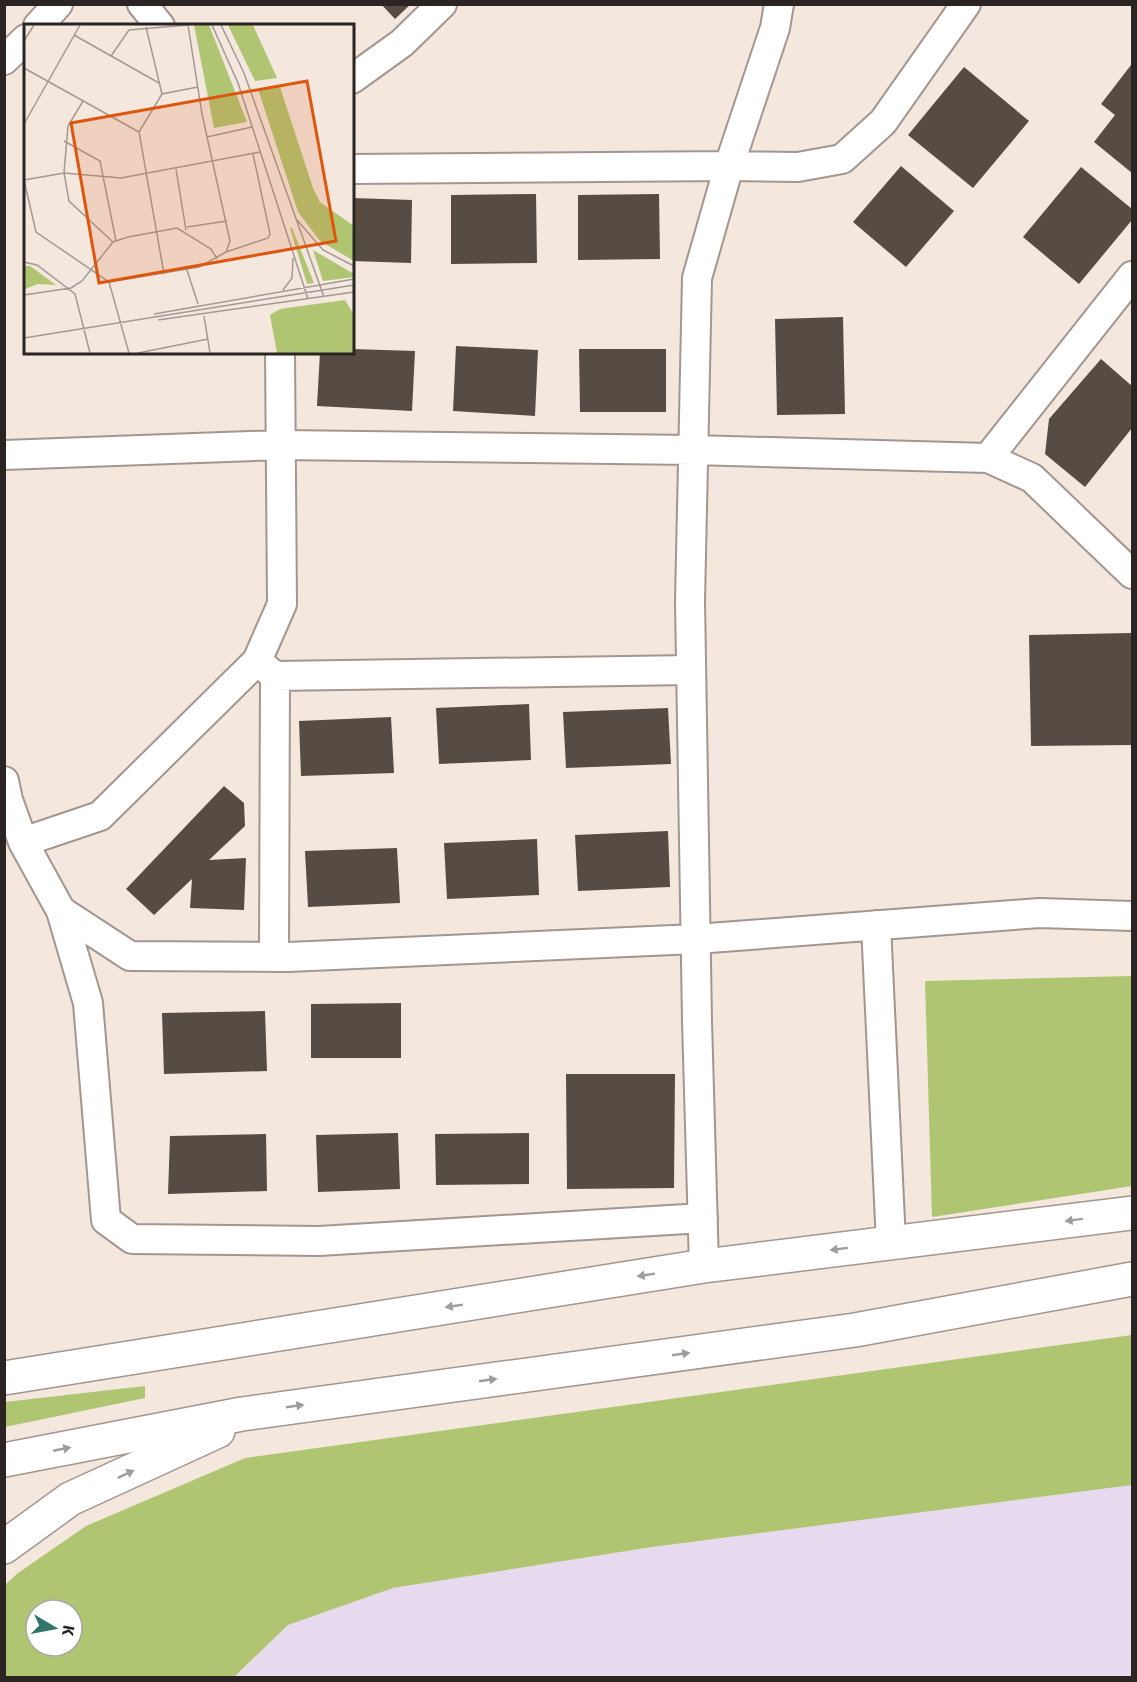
<svg xmlns="http://www.w3.org/2000/svg" width="1137" height="1682" font-family="'Fira Sans',sans-serif">
<rect width="100%" height="100%" fill="#f4e7de"/>
<path fill="#e7daee" d="M1132 1485V1677L234 1678 288 1625 393 1588 652 1547Z"/>
<path fill="#b0c572" fill-rule="evenodd" d="M1132 976V1186L932 1217 925 981Z
M1132 1335V1485L652 1547 393 1588 288 1625 234 1677H5V1585L18 1573 86 1526 245 1458ZM36 1610H72V1646H36Z
M145 1386V1398L5 1427V1402Z"/>
<path fill="#564c44" d="M381 4H411L395 19Z
M1131 65 1132 67V173L1094 142 1115 115 1101 104Z
M964 67 1029 121 973 188 908 135Z
M901 166 954 211 906 267 853 222Z
M1081 167 1132 209V220L1079 284 1023 237Z
M536 194 537 263 451 264V195Z
M659 194 660 259 578 260V195Z
M352 198 412 200 411 263 352 261Z
M843 317 845 414 777 415 775 319Z
M456 346 538 350 535 416 453 411Z
M352 349 415 351 412 411 317 406 320 352H352Z
M579 349H666V412H580Z
M1101 359 1132 386V428L1085 487 1045 454 1049 419Z
M1132 633V745L1031 746 1029 635Z
M529 704 531 760 439 764 436 708Z
M668 708 671 764 566 768 563 712Z
M391 717 394 773 301 776 299 721Z
M224 786 244 803 245 826 209 860 246 858 244 910 190 908 192 879 154 915 126 889Z
M668 831 670 887 578 891 575 835Z
M537 839 539 895 447 899 444 843Z
M397 848 400 903 308 907 305 851Z
M401 1003V1058H311V1004Z
M265 1011 267 1071 164 1074 162 1013Z
M566 1074H675L674 1188 567 1189Z
M398 1133 400 1189 318 1192 316 1135Z
M529 1133V1184L436 1185 435 1134Z
M266 1134 267 1191 168 1194 170 1136Z"/>
<g fill="none" stroke-linecap="round" stroke-linejoin="round">
<g stroke="#a2968e" stroke-width="32">
<path id="minor" d="M142 4 160 26
M38 26 58 4
M4 60 26 39
M352 79 402 43 442 4
M352 169 729 166 798 167 842 159 883 122 966 4
M4 455 280 445 693 450 988 458 1032 478 1132 574
M988 458 1132 276
M257 661 275 676 691 670
M4 781 8 800 23 842 61 911 130 956 288 957 696 939 1040 913 1132 916
M23 842 100 816 257 661 282 604 280 352
M61 911 88 1003 106 1220 132 1239 319 1241 703 1218
M876 925 891 1243
M274 956 275 676
M704 1266 697 1021 690 601 697 278 729 166 775 28 779 4"/>
</g>
<g stroke="#a2968e" stroke-width="36">
<path id="secondary" d="M4 1378 704 1266 1132 1213
M4 1460 242 1414 855 1330 1132 1279
M4 1547 70 1499 218 1431"/>
</g>
<use href="#minor" stroke="#fff" stroke-width="28"/>
<use href="#secondary" stroke="#fff" stroke-width="33"/>
</g>
<defs><path id="oneway-solid" d="M-6-.8H1V-3.2L6.5 0L1 3.2V.8H-6Z" transform="scale(1.5)"/></defs>
<g fill="#9f9d9c">
<use href="#oneway-solid" transform="translate(1074 1220) rotate(173)"/>
<use href="#oneway-solid" transform="translate(839 1249) rotate(173)"/>
<use href="#oneway-solid" transform="translate(646 1275) rotate(171)"/>
<use href="#oneway-solid" transform="translate(454 1306) rotate(171)"/>
<use href="#oneway-solid" transform="translate(681 1354) rotate(-8)"/>
<use href="#oneway-solid" transform="translate(488 1380) rotate(-8)"/>
<use href="#oneway-solid" transform="translate(295 1406) rotate(-8)"/>
<use href="#oneway-solid" transform="translate(62 1449) rotate(-11)"/>
<use href="#oneway-solid" transform="translate(126 1474) rotate(-25)"/>
</g>
<g transform="translate(24 24)">
<rect width="330" height="330" fill="#f4e7de"/>
<path d="M170 1H185L223 98 190 104ZM204 1H229L253 54 231 57ZM256 63 289 164 296 178 330 202V237L296 217 274 188 234 65ZM266 204H268L290 259 283 260ZM289 226 330 250V253L299 257ZM0 242H6L32 261 14 260 1 265ZM321 276 330 291V329H253L246 291 256 285Z" fill="#b0c572"/>
<path fill="none" stroke="#a39993" stroke-width="1.5" d="M188 1 214 59 284 275M197 1 220 49 300 273M122 3 138 70M50 11 135 59M0 17 10 1M87 32 105 6 164 1M0 44 115 108M59 77 44 102 40 149 45 177 89 218M0 100 56 1M183 113 228 103M40 117 76 137 92 217M152 145 162 206M0 156 40 149 97 154 236 128M0 156 12 208 85 258 105 329M273 196 299 226 330 242M163 203 203 197M202 228 244 214 246 210 229 130M0 238 13 241 51 270 66 329M163 246 174 280M140 250 115 108 138 70 174 63M85 258 175 243 202 228 206 217 178 90 164 1M259 266 268 254 269 234M0 271 47 264 58 257 89 218 104 213 153 204 187 225 193 235M130 290 330 255M180 292 186 329M134 296 330 268M0 314 330 261M114 329 184 315"/>
<path fill="#de560d" fill-opacity="0.15" stroke="#de560d" stroke-width="3" d="M283 57 312 217 75 259 47 99Z"/>
<rect width="330" height="330" fill="none" stroke="#2a2522" stroke-width="3"/>
</g>
<rect width="1137" height="1682" fill="none" stroke="#2a2522" stroke-width="12"/>
<g transform="translate(54 1628) rotate(100)"><circle r="28" fill="#ffffff" stroke="#aaa8a7" stroke-width="1.5"/>
<path d="M0-4.5L10 22L0 15L-10 22Z" fill="#317567"/>
<text y="-9" font-size="16" font-weight="bold" text-anchor="middle" fill="#2a2522">K</text>
</g>
</svg>
